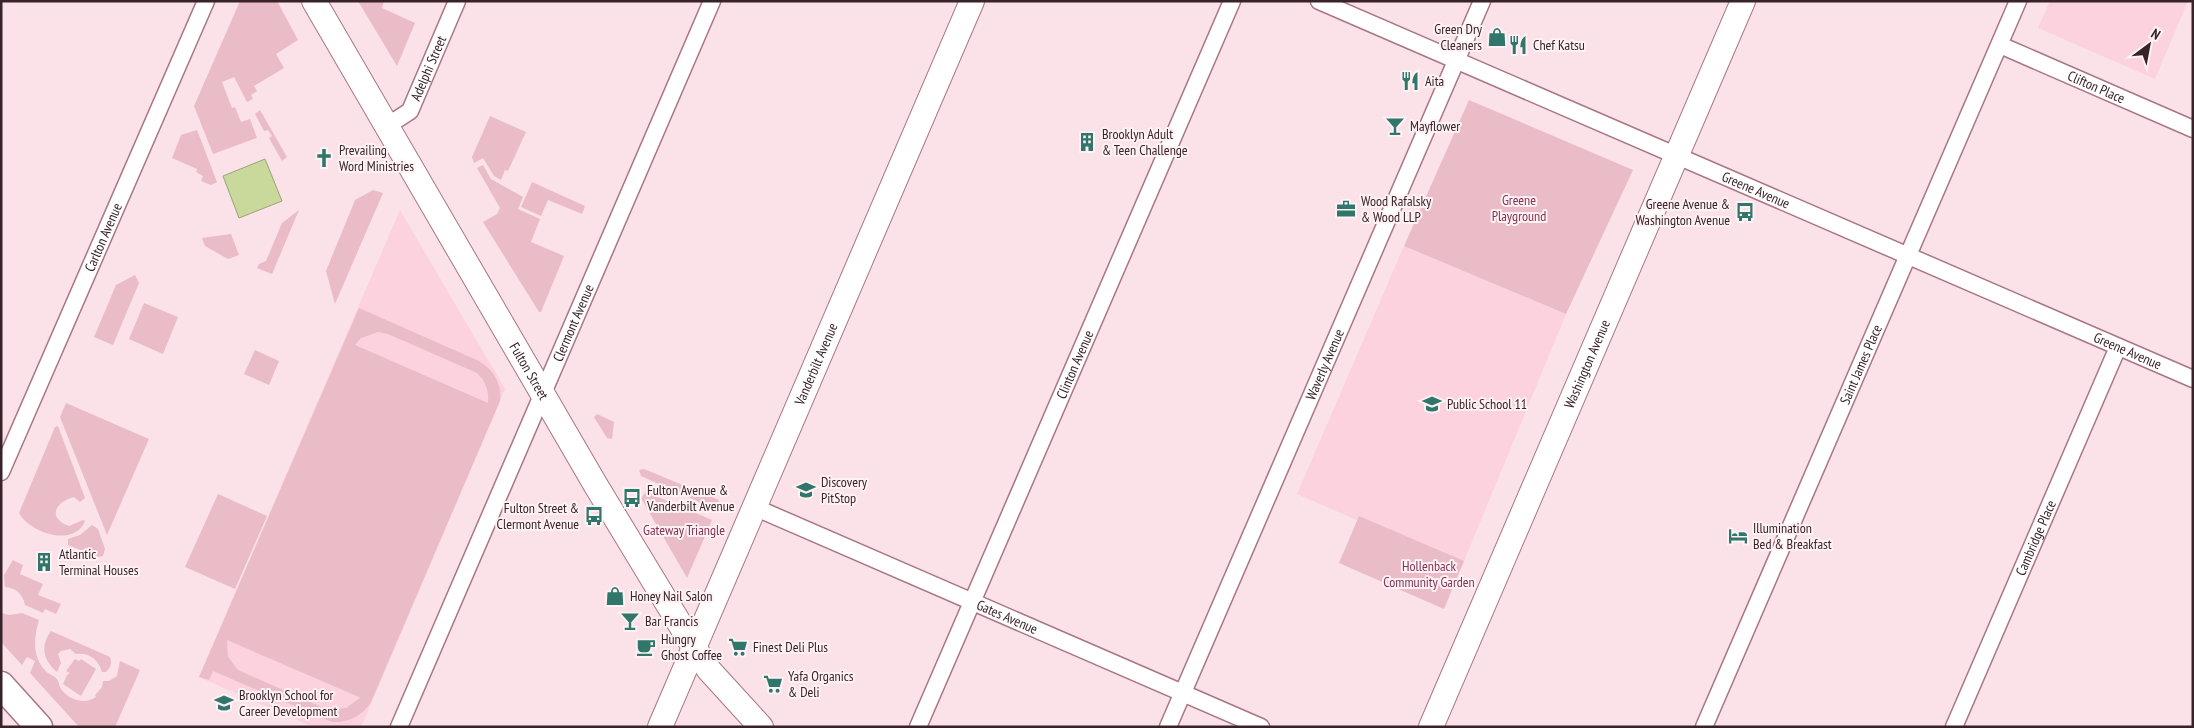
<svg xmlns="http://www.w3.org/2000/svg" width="2194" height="728" font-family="'PT Sans Narrow',sans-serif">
<rect width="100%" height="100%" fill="#fae2e8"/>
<path fill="#fbd2dd" d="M2050 1H2188L2155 79 2038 28Z
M400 210 505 389 361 727H313L199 677Z
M1404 246 1566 314 1462 566 1297 494Z"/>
<path fill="#eabcc8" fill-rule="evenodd" d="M240 1H277L298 40 276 54 284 68 254 86 257 91 251 95 253 99 247 102 234 77 222 82 232 108 235 107 241 122 250 119 257 138 213 154 194 106Z
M358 1H384L382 8 415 23 397 66Z
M1469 100 1633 170 1566 314 1404 246Z
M260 110 287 157 282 161 269 138 272 136 268 130 264 131 255 114Z
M490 116 526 132 508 171 505 170 501 180 494 176 483 158 474 163 472 157Z
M197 130 217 182 211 185 201 181 203 176 196 172 197 169 172 158 181 135Z
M483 165 491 179 523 197 518 209 540 219 531 242 564 256 541 312H539L483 222 497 214 500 208 477 168Z
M532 182 585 206 582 214 548 200 541 216 521 207Z
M373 190 383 193 335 304 326 271 355 200Z
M299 210 272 274 257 268 259 264 266 261 282 223Z
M231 234 239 255 228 259 205 246 202 238Z
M135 275 139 283 113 345 94 337 116 285Z
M144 303 178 317 163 354 129 339Z
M359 308 479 361C494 370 502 384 500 401L371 702C362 716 348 723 332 722L213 671 209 680 199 677ZM378 332 388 334 477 373C486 382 489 390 488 403L355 345 361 338ZM227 640 359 697 360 698 346 708 328 710 238 670 228 657Z
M255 350 279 361 269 385 244 374Z
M66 403 149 439 107 535 60 417Z
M597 414 614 422 612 439 607 438 594 417Z
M58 426 85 498 80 502 74 497C55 502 47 518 69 526L83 520 85 521C74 548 30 533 19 513L55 427Z
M644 469 719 500 715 509 641 476 639 470Z
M646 492 712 520 687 578 641 498Z
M218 494 267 516 235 589 185 567Z
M1359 516 1464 561 1444 609 1339 563Z
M92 525 98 529 105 549 103 556 98 557 68 545V539L80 535Z
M13 560 23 565 20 574 43 584 38 595 61 604 56 614 45 609 43 613 25 605C23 594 16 588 5 587L4 575Z
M1 613 9 615 22 613 39 620C34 636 32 655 44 669 47 674 53 675 56 678 59 681 59 686 61 689 69 700 84 705 96 697L95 695 102 687 103 681H109L117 676 120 661 140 670 115 727H79L30 673 35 661 27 657 22 665 1 642Z
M51 631 110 657C112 663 111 667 106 672H102C99 660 89 652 76 654L70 649 61 651 58 654 61 663 57 672C43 660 40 646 51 631Z
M75 659 79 661 81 659 96 669 81 696 63 684 67 675 70 673 66 671Z"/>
<path fill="#c8d99b" stroke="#9da279" d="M265 159 282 201 239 218 223 176Z"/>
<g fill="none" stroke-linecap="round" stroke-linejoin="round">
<g stroke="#aa7584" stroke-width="19">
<g id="minor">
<path id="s1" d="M1319 1 2193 379"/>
<path id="s2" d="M2000 45 2193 129"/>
<path id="s3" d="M387 126 410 111 457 1"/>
<path id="s4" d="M1 472 206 1"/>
<path id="s5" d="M754 507 1261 727"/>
<path id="s6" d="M399 727 712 1"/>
<path id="s7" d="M918 727 1232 1"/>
<path id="s8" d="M1168 727 1482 1"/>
<path id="s9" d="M1704 727 2018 1"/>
<path id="s10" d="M1954 727 2118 347"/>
</g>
</g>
<g stroke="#aa7584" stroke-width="26">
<g id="secondary">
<path id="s11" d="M314 1 595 484 695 649 709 670 761 727"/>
<path id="s12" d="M660 727 972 1"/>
<path id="s13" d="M1431 727 1743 1"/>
</g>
</g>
<g stroke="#aa7584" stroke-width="29">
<path id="primary" d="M1 685 39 727"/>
</g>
<use href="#minor" stroke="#fff" stroke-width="16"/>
<use href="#secondary" stroke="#fff" stroke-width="24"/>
<use href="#primary" stroke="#fff" stroke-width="26"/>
</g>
<defs>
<g id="shop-bare" transform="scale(1.5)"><path d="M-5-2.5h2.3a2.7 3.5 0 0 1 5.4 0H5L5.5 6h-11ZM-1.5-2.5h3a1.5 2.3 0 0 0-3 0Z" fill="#31766a" stroke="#fff2f5" stroke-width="2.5" paint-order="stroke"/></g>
<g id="restaurant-bare" transform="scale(1.5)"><path d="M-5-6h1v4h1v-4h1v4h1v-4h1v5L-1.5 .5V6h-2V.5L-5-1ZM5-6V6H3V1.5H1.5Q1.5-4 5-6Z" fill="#31766a" stroke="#fff2f5" stroke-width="2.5" paint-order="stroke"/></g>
<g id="bar-bare" transform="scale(1.5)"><path d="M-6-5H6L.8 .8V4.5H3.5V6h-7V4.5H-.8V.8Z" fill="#31766a" stroke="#fff2f5" stroke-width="2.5" paint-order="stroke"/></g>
<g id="building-bare" transform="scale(1.5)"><path d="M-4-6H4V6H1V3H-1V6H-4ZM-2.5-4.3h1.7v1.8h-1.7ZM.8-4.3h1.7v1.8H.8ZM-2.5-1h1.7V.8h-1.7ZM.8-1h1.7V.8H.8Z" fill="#31766a" stroke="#fff2f5" stroke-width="2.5" paint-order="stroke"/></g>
<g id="church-bare" transform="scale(1.5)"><path d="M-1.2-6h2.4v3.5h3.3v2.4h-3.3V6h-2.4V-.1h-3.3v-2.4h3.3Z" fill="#31766a" stroke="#fff2f5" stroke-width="2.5" paint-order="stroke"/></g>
<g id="office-bare" transform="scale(1.5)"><path d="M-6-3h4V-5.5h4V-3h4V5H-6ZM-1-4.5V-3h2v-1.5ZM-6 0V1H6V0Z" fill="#31766a" stroke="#fff2f5" stroke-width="2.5" paint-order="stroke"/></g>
<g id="bus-bare" transform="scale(1.5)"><path d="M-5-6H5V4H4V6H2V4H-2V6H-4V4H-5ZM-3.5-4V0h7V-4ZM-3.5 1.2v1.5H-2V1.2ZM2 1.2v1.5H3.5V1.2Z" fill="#31766a" stroke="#fff2f5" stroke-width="2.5" paint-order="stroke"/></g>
<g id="school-bare" transform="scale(1.5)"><path d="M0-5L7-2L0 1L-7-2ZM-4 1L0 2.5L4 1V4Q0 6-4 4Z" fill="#31766a" stroke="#fff2f5" stroke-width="2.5" paint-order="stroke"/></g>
<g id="hotel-bare" transform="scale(1.5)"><path d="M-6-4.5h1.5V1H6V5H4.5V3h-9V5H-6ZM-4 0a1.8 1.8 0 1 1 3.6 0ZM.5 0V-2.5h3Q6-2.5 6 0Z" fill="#31766a" stroke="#fff2f5" stroke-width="2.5" paint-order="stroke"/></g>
<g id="cafe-bare" transform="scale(1.5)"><path d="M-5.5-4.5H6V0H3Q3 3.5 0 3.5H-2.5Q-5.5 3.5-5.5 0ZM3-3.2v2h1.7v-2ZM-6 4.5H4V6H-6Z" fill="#31766a" stroke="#fff2f5" stroke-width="2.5" paint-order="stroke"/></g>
<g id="supermarket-bare" transform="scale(1.5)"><path d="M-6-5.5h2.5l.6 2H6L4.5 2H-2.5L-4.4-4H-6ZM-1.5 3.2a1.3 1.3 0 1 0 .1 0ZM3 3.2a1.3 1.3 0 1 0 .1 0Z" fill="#31766a" stroke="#fff2f5" stroke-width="2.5" paint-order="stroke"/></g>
</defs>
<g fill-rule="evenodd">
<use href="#shop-bare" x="1497" y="37"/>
<use href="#restaurant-bare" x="1518" y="45"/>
<use href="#restaurant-bare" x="1410" y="81"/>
<use href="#bar-bare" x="1395" y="126"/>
<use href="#building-bare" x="1087" y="142"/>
<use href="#church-bare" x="324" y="158"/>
<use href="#office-bare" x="1346" y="209"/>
<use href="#bus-bare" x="1745" y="212"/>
<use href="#school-bare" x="1432" y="404"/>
<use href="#school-bare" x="806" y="490"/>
<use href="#bus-bare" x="632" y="498"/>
<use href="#bus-bare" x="594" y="516"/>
<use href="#hotel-bare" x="1738" y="536"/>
<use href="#building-bare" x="44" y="562"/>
<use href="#shop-bare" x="615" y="596"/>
<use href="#bar-bare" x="630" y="621"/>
<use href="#cafe-bare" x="646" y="647"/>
<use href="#supermarket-bare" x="738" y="647"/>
<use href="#supermarket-bare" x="773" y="684"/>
<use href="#school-bare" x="224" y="703"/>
</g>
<g text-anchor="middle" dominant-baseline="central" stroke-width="4" stroke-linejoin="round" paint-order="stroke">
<g font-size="14" fill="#39232a" stroke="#fff2f5" text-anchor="start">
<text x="1482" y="29" text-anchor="end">Green Dry<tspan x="1482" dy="16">Cleaners</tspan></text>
<text x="1533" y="45">Chef Katsu</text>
<text x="1425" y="81">Aita</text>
<text x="1410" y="126">Mayflower</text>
<text x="1102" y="134">Brooklyn Adult<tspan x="1102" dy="16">&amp; Teen Challenge</tspan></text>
<text x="339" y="150">Prevailing<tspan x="339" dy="16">Word Ministries</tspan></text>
<text x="1361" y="201">Wood Rafalsky<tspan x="1361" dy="16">&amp; Wood LLP</tspan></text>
<text x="1730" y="204" text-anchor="end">Greene Avenue &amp;<tspan x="1730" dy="16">Washington Avenue</tspan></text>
<text x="1447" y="404">Public School 11</text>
<text x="821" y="482">Discovery<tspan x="821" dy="16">PitStop</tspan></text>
<text x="647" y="490">Fulton Avenue &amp;<tspan x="647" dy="16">Vanderbilt Avenue</tspan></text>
<text x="579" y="508" text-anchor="end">Fulton Street &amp;<tspan x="579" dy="16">Clermont Avenue</tspan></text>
<text x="1753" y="528">Illumination<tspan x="1753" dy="16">Bed &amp; Breakfast</tspan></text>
<text x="59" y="554">Atlantic<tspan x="59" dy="16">Terminal Houses</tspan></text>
<text x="630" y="596">Honey Nail Salon</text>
<text x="645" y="621">Bar Francis</text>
<text x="661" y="639">Hungry<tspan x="661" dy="16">Ghost Coffee</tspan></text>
<text x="753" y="647">Finest Deli Plus</text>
<text x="788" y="676">Yafa Organics<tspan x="788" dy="16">&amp; Deli</tspan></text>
<text x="239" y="695">Brooklyn School for<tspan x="239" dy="16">Career Development</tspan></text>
</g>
<g font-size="14" fill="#39232a" stroke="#fff2f5">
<text stroke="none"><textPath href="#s3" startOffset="74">Adelphi Street</textPath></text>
<text stroke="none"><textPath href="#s2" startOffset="105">Clifton Place</textPath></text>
<text stroke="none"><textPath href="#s1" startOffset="476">Greene Avenue</textPath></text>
<text stroke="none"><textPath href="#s4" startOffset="256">Carlton Avenue</textPath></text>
<text stroke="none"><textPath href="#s6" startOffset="440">Clermont Avenue</textPath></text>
<text stroke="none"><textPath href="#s1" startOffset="881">Greene Avenue</textPath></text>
<text stroke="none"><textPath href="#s12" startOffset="395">Vanderbilt Avenue</textPath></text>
<text stroke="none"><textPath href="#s7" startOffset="395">Clinton Avenue</textPath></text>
<text stroke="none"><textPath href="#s8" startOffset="395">Waverly Avenue</textPath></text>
<text stroke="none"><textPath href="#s13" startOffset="395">Washington Avenue</textPath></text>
<text stroke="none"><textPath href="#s9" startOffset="395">Saint James Place</textPath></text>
<text stroke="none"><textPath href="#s11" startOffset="428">Fulton Street</textPath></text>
<text stroke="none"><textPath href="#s10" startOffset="206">Cambridge Place</textPath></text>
<text stroke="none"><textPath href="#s5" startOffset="276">Gates Avenue</textPath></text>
</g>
<g font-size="14" fill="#833350" stroke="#fff2f5">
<text x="1519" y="200">Greene<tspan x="1519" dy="16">Playground</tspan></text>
<text x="684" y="530">Gateway Triangle</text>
<text x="1429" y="566">Hollenback<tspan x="1429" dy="16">Community Garden</tspan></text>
</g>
</g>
<rect width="2194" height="728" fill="none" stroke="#39232a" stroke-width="5"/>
<g transform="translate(2149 45) rotate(32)" stroke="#fff2f5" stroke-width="4" paint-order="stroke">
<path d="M0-4L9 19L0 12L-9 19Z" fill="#39232a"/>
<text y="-8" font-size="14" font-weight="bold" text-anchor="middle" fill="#39232a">N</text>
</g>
</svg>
